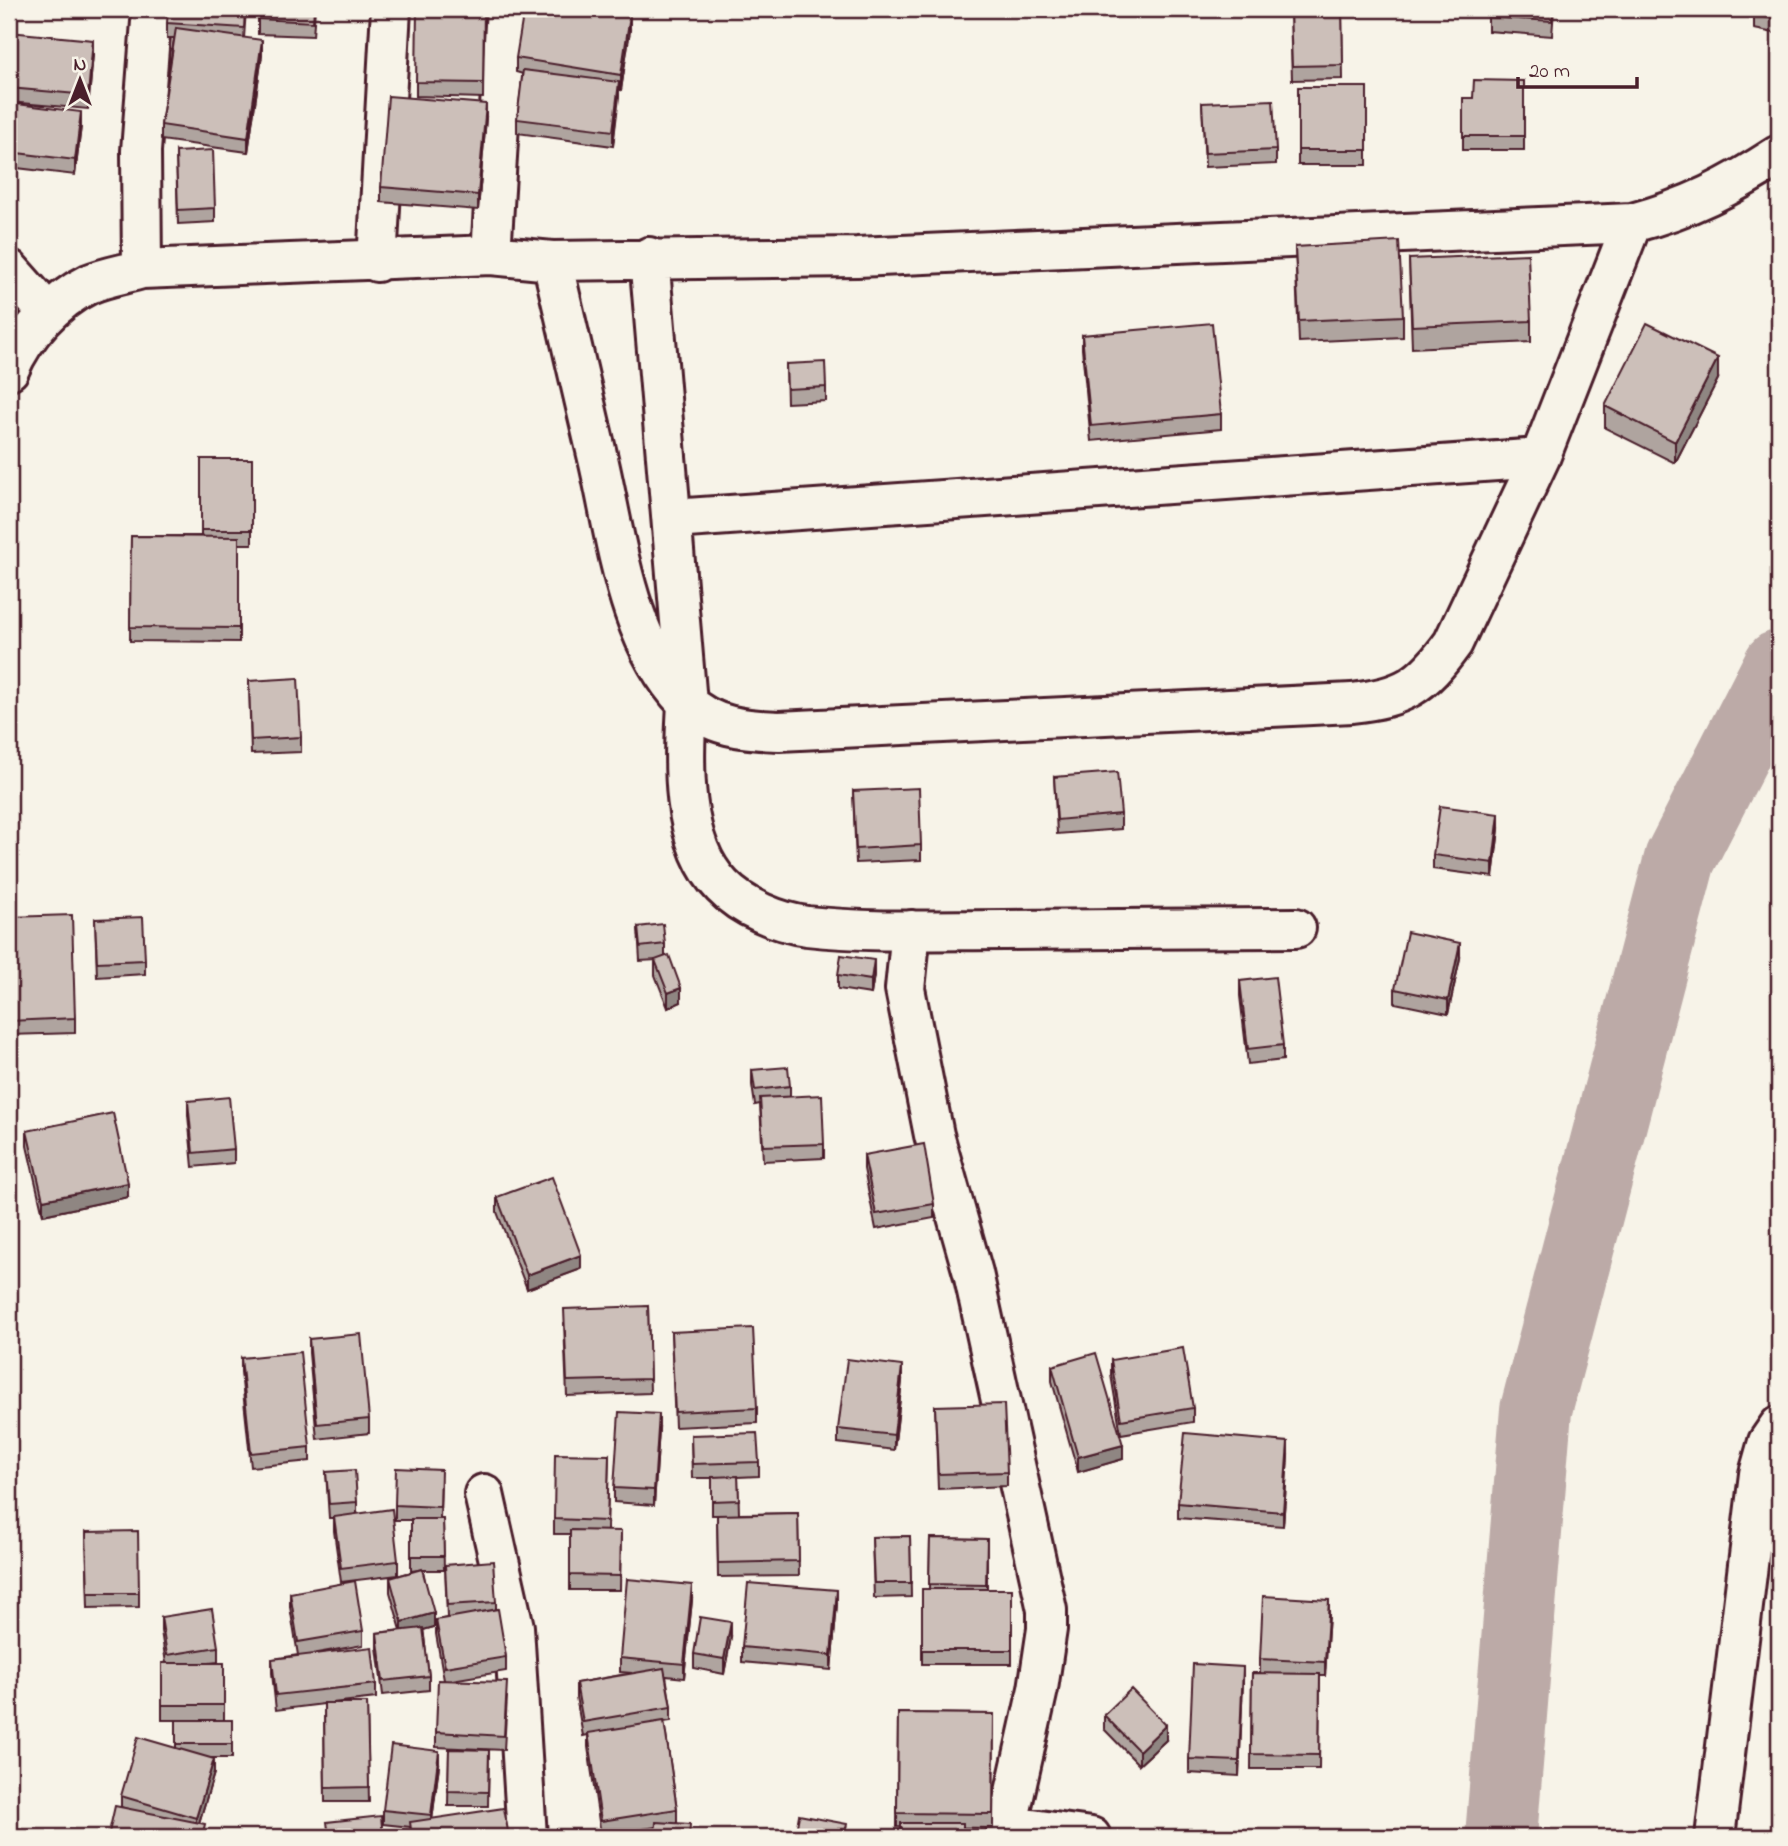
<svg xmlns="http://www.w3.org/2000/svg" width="1788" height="1846" font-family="'Indie Flower',sans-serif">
<rect width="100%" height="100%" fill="#f7f3e8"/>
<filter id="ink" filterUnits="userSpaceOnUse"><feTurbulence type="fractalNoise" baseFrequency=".0143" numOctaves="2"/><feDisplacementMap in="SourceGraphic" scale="14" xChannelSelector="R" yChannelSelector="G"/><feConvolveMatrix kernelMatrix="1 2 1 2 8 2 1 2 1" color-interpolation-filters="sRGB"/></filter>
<g filter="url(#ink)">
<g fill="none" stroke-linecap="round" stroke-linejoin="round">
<path stroke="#bcaaa7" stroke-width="72" d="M1501 1837 1536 1410 1680 859 1779 666"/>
<g stroke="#4a1f2b" stroke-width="44">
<path id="street" d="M491 255 506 9
M649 257 687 703C684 760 679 842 722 886 743 908 778 922 807 926 872 933 939 930 1004 930 1101 929 1199 928 1296 928
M552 261C568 328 583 396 599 463 617 542 627 640 685 701 710 727 746 730 779 731L1352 703C1404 697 1422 686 1453 643L1540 458 1632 223
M377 262 391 9
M9 269 48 313
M142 269 141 151 152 9
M9 370C24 335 54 301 89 284 105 277 125 274 142 269L491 255 552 261 857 257 1632 223C1689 208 1730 187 1779 155
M673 519 1540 458
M911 930 905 989 934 1135 973 1273 1047 1610V1629L1038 1689 1005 1837
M484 1494 514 1627 527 1837
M1010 1826 1091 1837
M1715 1837 1759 1474 1768 1442 1779 1426"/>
</g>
<use href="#street" stroke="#f7f3e8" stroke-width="38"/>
</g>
<path fill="#afa49f" stroke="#4a1f2b" stroke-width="2" d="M246 9 244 38 262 55 248 152 161 140V125L174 38H167V23Z
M258 9H315L313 36 258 34Z
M484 9 483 98 416 96V82Z
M1290 9H1342L1343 79 1292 80Z
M1554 9 1552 36 1488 31V17Z
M1779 9V34L1754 29V15Z
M630 30 621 90 619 89 613 146 517 133V119L523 74 516 72V58Z
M9 32 93 54 88 109 9 102Z
M1524 81V150H1463V98H1473Z
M1298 87H1367V165H1298Z
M9 103 81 126 75 175 9 167Z
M1202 103 1276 150V164L1205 167Z
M486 118 478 210 381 202V187Z
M176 152 215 208V222L178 224Z
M1295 247 1403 316V337L1299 342Z
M1409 259 1531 321V342L1412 348Z
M1082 335 1221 414V429L1091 441 1082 349Z
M786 364 826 387V401L787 403Z
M1718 379 1675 463 1605 428V406Z
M201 459H252V544H239V642L130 641 131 536H201Z
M249 681 301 737V752L251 754Z
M1054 777 1121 814V829L1057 834Z
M853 791 921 845V860L856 863Z
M1499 829 1493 877 1433 869V855Z
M9 917 75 1018V1033L9 1035Z
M95 919 145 960V974L97 977Z
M638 927 665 944V956L681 1002 668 1008 655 975V960H657L640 961Z
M1460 958 1448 1014 1395 1003V989Z
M838 975H874L871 994 838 989Z
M1240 981 1283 1045V1060L1248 1064 1240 996Z
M752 1070 790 1086V1096L824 1144V1158L763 1161 760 1104 755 1105 752 1085Z
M188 1101 234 1149V1163L193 1167 188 1115Z
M27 1131 128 1197 43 1215 27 1146Z
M864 1155 934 1204V1218L876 1229 864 1169Z
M497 1197 581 1269 527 1289 497 1212Z
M648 1306 650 1393 567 1396 564 1323Z
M671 1332 757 1408V1423L675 1427Z
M309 1339 369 1419V1433L317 1439 309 1353Z
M241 1358 310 1447V1461L251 1467 241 1372Z
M1111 1360 1193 1408V1422L1121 1434 1111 1375Z
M1052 1366 1123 1459 1078 1472 1052 1381Z
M902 1381 894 1450 838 1443V1429Z
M935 1406 1007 1472V1486L938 1489Z
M659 1429 654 1505 614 1502V1488Z
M691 1435 759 1462V1476L738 1477 739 1514 798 1513 799 1576 718 1577 717 1515H712V1478H692Z
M609 1455 607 1531H621L620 1590H570V1534H554V1519Z
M1288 1456 1283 1526 1178 1518V1503Z
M326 1472 357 1502V1514L398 1561V1575L341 1582 334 1531V1518H329Z
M441 1484 440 1519H443L444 1570H423L434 1627 423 1630 429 1676V1690L383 1695 377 1647V1633L401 1630 390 1592V1578L418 1570 411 1571V1520H395V1505Z
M86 1532 139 1593V1607L88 1608Z
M910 1536 911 1597 874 1598 872 1537Z
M930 1538 987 1539V1589H1012V1664H922V1589H929Z
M445 1565 496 1602V1609L506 1657V1671L452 1680 507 1697 504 1750 436 1747V1732L444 1680 436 1634V1620L447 1618Z
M290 1593 363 1631V1645L317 1653 376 1684V1698L332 1703H367L369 1802H325L324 1704 276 1710 272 1673V1659L298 1655 290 1607Z
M692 1600 684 1678 666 1676 671 1707V1721L664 1722 677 1809V1823L690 1837 656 1827 601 1835 588 1747V1735L583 1736 576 1697V1683L632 1673 620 1672V1658Z
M837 1604 831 1670 742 1662V1647Z
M1329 1614 1325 1676H1320L1319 1769H1251L1252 1673H1260V1659Z
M161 1617 218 1647V1662L209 1663H224V1720H162V1663H166L161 1631Z
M731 1637 724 1674 694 1668V1654Z
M1243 1681 1239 1776 1189 1773V1759Z
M898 1713 994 1714 993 1828 897 1827Z
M1104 1715 1166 1740 1139 1765 1104 1729Z
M176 1720H232V1758H211L214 1773 199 1823 205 1837 121 1807V1796L176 1748Z
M449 1749 489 1750 488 1806H448Z
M439 1765 432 1819 509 1837H410V1827L383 1824V1810Z"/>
<path fill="#8f8682" stroke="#4a1f2b" stroke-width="2" d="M630 15V30L621 90V75Z
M93 40V54L88 109V95Z
M262 40V55L248 152V138Z
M619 82V97L613 146V131Z
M486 104V118L478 210V195Z
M81 112V126L75 175V160Z
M1718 358V379L1675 463V442Z
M1499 814V829L1493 877V863Z
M1460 943V958L1448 1014V1000Z
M874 960V975L871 994V980Z
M681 988V1002L668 1008V993Z
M128 1183V1197L43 1215V1200Z
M581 1255V1269L527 1289V1275Z
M902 1366V1381L894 1450V1435Z
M659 1414V1429L654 1505V1490Z
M1288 1442V1456L1283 1526V1512Z
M1123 1445V1459L1078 1472V1457Z
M692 1585V1600L684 1678V1664Z
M837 1590V1604L831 1670V1655Z
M1329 1600V1614L1325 1676V1662Z
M434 1613V1627L402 1636V1622Z
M731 1622V1637L724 1674V1659Z
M1243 1667V1681L1239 1776V1761Z
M1166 1725V1740L1139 1765V1751Z
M439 1751V1765L431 1829V1815Z
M214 1759V1773L196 1833V1818Z"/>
<path fill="#ccbfb9" stroke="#4a1f2b" stroke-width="2" d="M168 9H245L244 28 167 23Z
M258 9H314L313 22 258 19Z
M417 9H484L483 83 416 82Z
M524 9H590L630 15 621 75 516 58Z
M1290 9H1342L1343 65 1292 66Z
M1489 9H1553L1552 21 1488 17Z
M1756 9H1779V20L1754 15Z
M176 28 262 40 248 138 161 125Z
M9 32 93 40 88 95 9 88Z
M523 70 619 82 613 131 517 119Z
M1474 80 1524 81V136H1463V98H1473Z
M1298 87H1367V150H1298Z
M388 96 486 104 478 195 381 187Z
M1273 100 1276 150 1205 153 1202 103Z
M9 103 81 112 75 160 9 152Z
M213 150 215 208 178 210 176 152Z
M1399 241 1403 316 1299 321 1295 247Z
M1528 254 1531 321 1412 326 1409 259Z
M1212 323 1221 414 1091 426 1082 335Z
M1647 323 1718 358 1675 442 1605 406Z
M825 362 826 387 787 389 786 364Z
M201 459H252V530H201Z
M131 536 239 537V628L130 627Z
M298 678 301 737 251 740 249 681Z
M1117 772 1121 814 1057 820 1054 777Z
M919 788 921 845 856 849 853 791Z
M1440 806 1499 814 1493 863 1433 855Z
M72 915 75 1018 9 1021V917Z
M143 917 145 960 97 962 95 919Z
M663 924 665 944 640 947 638 927Z
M1407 932 1460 943 1448 1000 1395 989Z
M669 955 681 988 668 993 655 960Z
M841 955 874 960 871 980 838 975Z
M1275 977 1283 1045 1248 1049 1240 981Z
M788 1067 790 1086 755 1090 752 1070Z
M822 1095 824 1144 763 1146 760 1098Z
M229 1097 234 1149 193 1153 188 1101Z
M113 1113 128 1183 43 1200 27 1131Z
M924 1144 934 1204 876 1214 864 1155Z
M552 1177 581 1255 527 1275 497 1197Z
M648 1306 650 1379 567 1381 564 1309Z
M753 1328 757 1408 675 1412 671 1332Z
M361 1334 369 1419 317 1424 309 1339Z
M1183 1348 1193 1408 1121 1420 1111 1360Z
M300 1352 310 1447 251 1453 241 1358Z
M1096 1353 1123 1445 1078 1457 1052 1366Z
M847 1359 902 1366 894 1435 838 1429Z
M1004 1404 1007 1472 938 1474 935 1406Z
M619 1412 659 1414 654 1490 614 1488Z
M757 1433 759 1462 692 1464 691 1435Z
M1185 1433 1288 1442 1283 1512 1178 1503Z
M555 1454 609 1455 607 1521 554 1519Z
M396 1468 441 1470 440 1507 395 1505Z
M355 1470 357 1502 329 1504 326 1472Z
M738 1476 739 1500 712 1501V1477Z
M392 1509 398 1561 341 1568 334 1517Z
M798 1513 799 1561 718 1563 717 1515Z
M411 1519H443L444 1556H411Z
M570 1530 621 1531 620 1576 570 1575Z
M138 1531 139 1593H88L86 1532Z
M910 1536 911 1583H874L872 1537Z
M930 1538 987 1539 986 1585 929 1584Z
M493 1561 496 1602 447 1605 445 1565Z
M422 1569 434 1613 402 1622 390 1578Z
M627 1579 692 1585 684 1664 620 1658Z
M355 1581 363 1631 298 1642 290 1593Z
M748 1583 837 1590 831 1655 742 1647Z
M922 1589H1012V1650H922Z
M1263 1596 1329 1600 1325 1662 1260 1659Z
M212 1609 218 1647 167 1655 161 1617Z
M498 1609 506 1657 445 1667 436 1620Z
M700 1617 731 1622 724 1659 694 1654Z
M423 1628 429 1676 383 1681 377 1633Z
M372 1647 376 1684 276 1695 272 1659Z
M162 1663H224V1705H162Z
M1193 1664 1243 1667 1239 1761 1189 1759Z
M664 1668 671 1707 583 1722 576 1683Z
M1252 1673 1320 1674 1319 1755 1251 1754Z
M438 1680 507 1682 504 1736 436 1732Z
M1131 1689 1166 1725 1139 1751 1104 1715Z
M324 1703H367L369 1787 325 1788Z
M898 1713 994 1714 993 1814 897 1813Z
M176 1720H232V1744H176Z
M664 1721 677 1809 601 1821 588 1733Z
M138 1737 214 1759 196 1818 121 1796Z
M391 1745 439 1751 431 1815 383 1810Z
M449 1749 489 1750 488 1792 448 1791Z
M115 1806 205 1824 202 1837H108Z
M504 1808 509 1837H412L410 1822Z
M799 1815 847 1824 844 1837H795Z
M381 1816 383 1837H329L327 1822Z
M656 1822 690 1824 689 1837H655Z
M901 1823H963V1837H901Z"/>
</g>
<rect width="1788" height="1846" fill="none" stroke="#f7f3e8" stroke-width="35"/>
<rect x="18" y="18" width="1753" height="1811" fill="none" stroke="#4a1f2b" stroke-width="2.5" filter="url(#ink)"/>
<g transform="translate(80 80)" stroke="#f7f3e8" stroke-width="5" paint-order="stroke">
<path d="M0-5L12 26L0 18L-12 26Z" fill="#4a1f2b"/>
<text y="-10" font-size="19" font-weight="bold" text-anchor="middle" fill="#4a1f2b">N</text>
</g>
<path d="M1518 77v10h119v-10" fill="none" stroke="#4a1f2b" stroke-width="3.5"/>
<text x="1529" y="77" font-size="21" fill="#4a1f2b" stroke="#f7f3e8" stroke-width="5" paint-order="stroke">20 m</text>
</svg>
